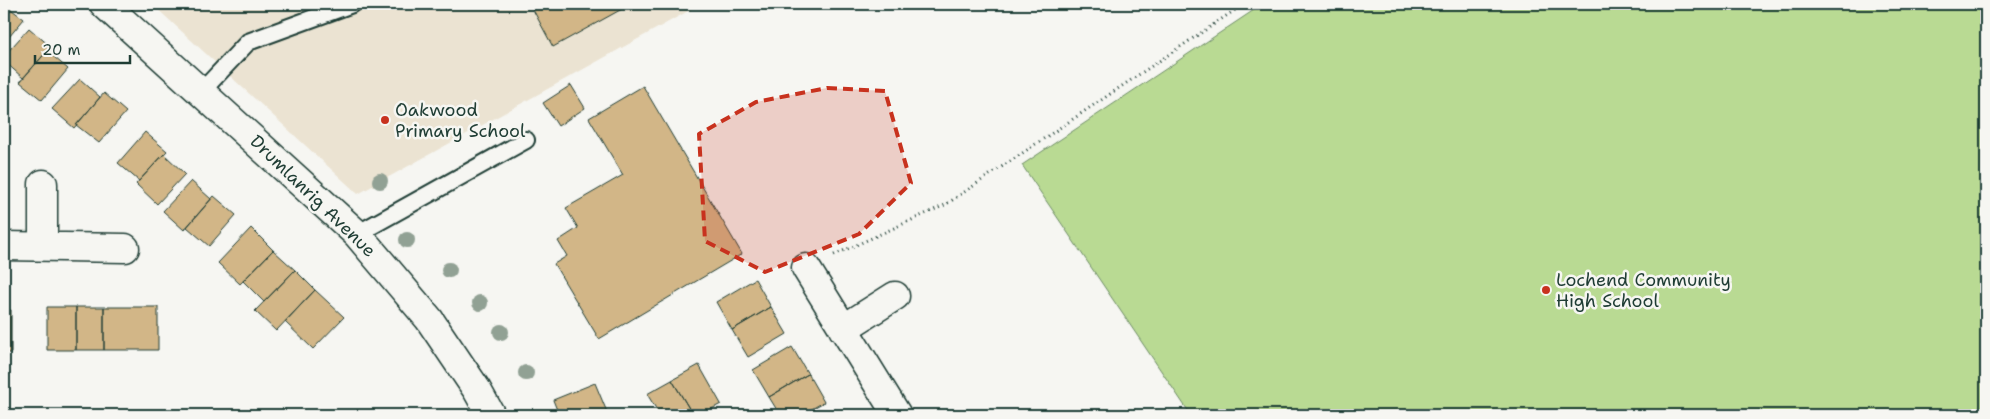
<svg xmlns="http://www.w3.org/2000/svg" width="1990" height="419" font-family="'Shantell Sans',sans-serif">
<rect width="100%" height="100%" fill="#f6f6f2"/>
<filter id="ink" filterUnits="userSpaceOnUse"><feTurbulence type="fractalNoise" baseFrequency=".02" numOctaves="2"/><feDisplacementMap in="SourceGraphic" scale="10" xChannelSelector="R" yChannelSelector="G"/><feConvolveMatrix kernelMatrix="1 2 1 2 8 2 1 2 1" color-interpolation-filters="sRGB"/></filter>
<g filter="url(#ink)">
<path fill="#ebe3d2" d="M152 4H701L358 194Z"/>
<path fill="#b9da93" stroke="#6c8c64" d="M1263 4H1986V415H1191L1022 165Z"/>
<path fill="#d2b687" stroke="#1f3d34" d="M4 4 24 19 4 43Z
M530 4H631L553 47Z
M29 28 51 47 23 78 4 61V56Z
M47 51 68 69 42 100 20 82Z
M80 79 100 97 74 128 52 109Z
M571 85 585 108 558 126 543 103Z
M643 86 742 254 599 339 554 264 567 256 558 241 578 228 566 208 623 175 589 118Z
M104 93 126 112 99 143 76 125Z
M145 132 167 151 139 181 118 163Z
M164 154 185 174 157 204 136 184Z
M191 181 211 199 184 230 163 211Z
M214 196 236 215 209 246 187 227Z
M251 228 273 250 240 284 218 263Z
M273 250 295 270 264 302 243 281Z
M295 270 315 290 276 331 255 311Z
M755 279 771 307 732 330 716 302Z
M315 290 344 317 313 349 285 322Z
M47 307H76V350H47Z
M76 307H104V350H76Z
M104 307H158V350H104Z
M771 307 787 334 748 357 732 330Z
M4 310H11V353H4Z
M792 347 808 374 769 397 753 370Z
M699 365 721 404 700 415H693L672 380Z
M808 374 824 402 801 415H780L769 397Z
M672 380 693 415H660L647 394Z
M595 383 607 412 599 415H559L553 400Z"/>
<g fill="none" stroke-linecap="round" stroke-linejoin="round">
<g stroke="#1f3d34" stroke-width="20">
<path id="service" d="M201 92 248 42 352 4
M357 234 526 140"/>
</g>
<g stroke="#1f3d34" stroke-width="31">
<path id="minor" d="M104 4 357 234 429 319 477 390 491 415
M4 246 125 248
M43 246V184
M806 268 897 415
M843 329 895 296"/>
</g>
<path stroke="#1f3d34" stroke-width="3" stroke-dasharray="1 4" stroke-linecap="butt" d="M834 255 945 205 1244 4"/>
<use href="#service" stroke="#f6f6f2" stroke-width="16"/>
<use href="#minor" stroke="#f6f6f2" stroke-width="28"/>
</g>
<g fill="#91a194">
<circle cx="380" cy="181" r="8"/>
<circle cx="407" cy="240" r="8"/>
<circle cx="449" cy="270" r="8"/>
<circle cx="480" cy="303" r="8"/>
<circle cx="501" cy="332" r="8"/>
<circle cx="526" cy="373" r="8"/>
</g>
</g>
<path fill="#c8321e" fill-opacity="0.2" stroke="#c8321e" stroke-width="4" stroke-dasharray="10 6" stroke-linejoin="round" d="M827 88 885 91 911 183 859 234 765 272 705 241 699 134 756 102Z"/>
<g fill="#c8321e" stroke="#f6f6f2" stroke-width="2">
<circle cx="385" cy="120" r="5"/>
<circle cx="1546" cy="290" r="5"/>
</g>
<g text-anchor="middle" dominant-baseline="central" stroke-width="5" stroke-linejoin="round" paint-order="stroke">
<g font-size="18" fill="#1f3d34" stroke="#f6f6f2" text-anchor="start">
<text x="395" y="110">Oakwood<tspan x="395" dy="21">Primary School</tspan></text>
<text x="1556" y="280">Lochend Community<tspan x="1556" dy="21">High School</tspan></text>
</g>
<g font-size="18" fill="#1f3d34" stroke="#f6f6f2">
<text transform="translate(313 196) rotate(44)">Drumlanrig Avenue</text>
</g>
</g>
<rect width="1990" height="419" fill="none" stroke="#f6f6f2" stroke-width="20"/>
<rect x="10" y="10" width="1970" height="399" fill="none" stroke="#1f3d34" stroke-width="2" filter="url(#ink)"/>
<path d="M35 55v8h95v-8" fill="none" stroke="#1f3d34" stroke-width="2.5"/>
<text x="42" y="55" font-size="15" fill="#1f3d34" stroke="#f6f6f2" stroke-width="4" paint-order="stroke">20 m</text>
</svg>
